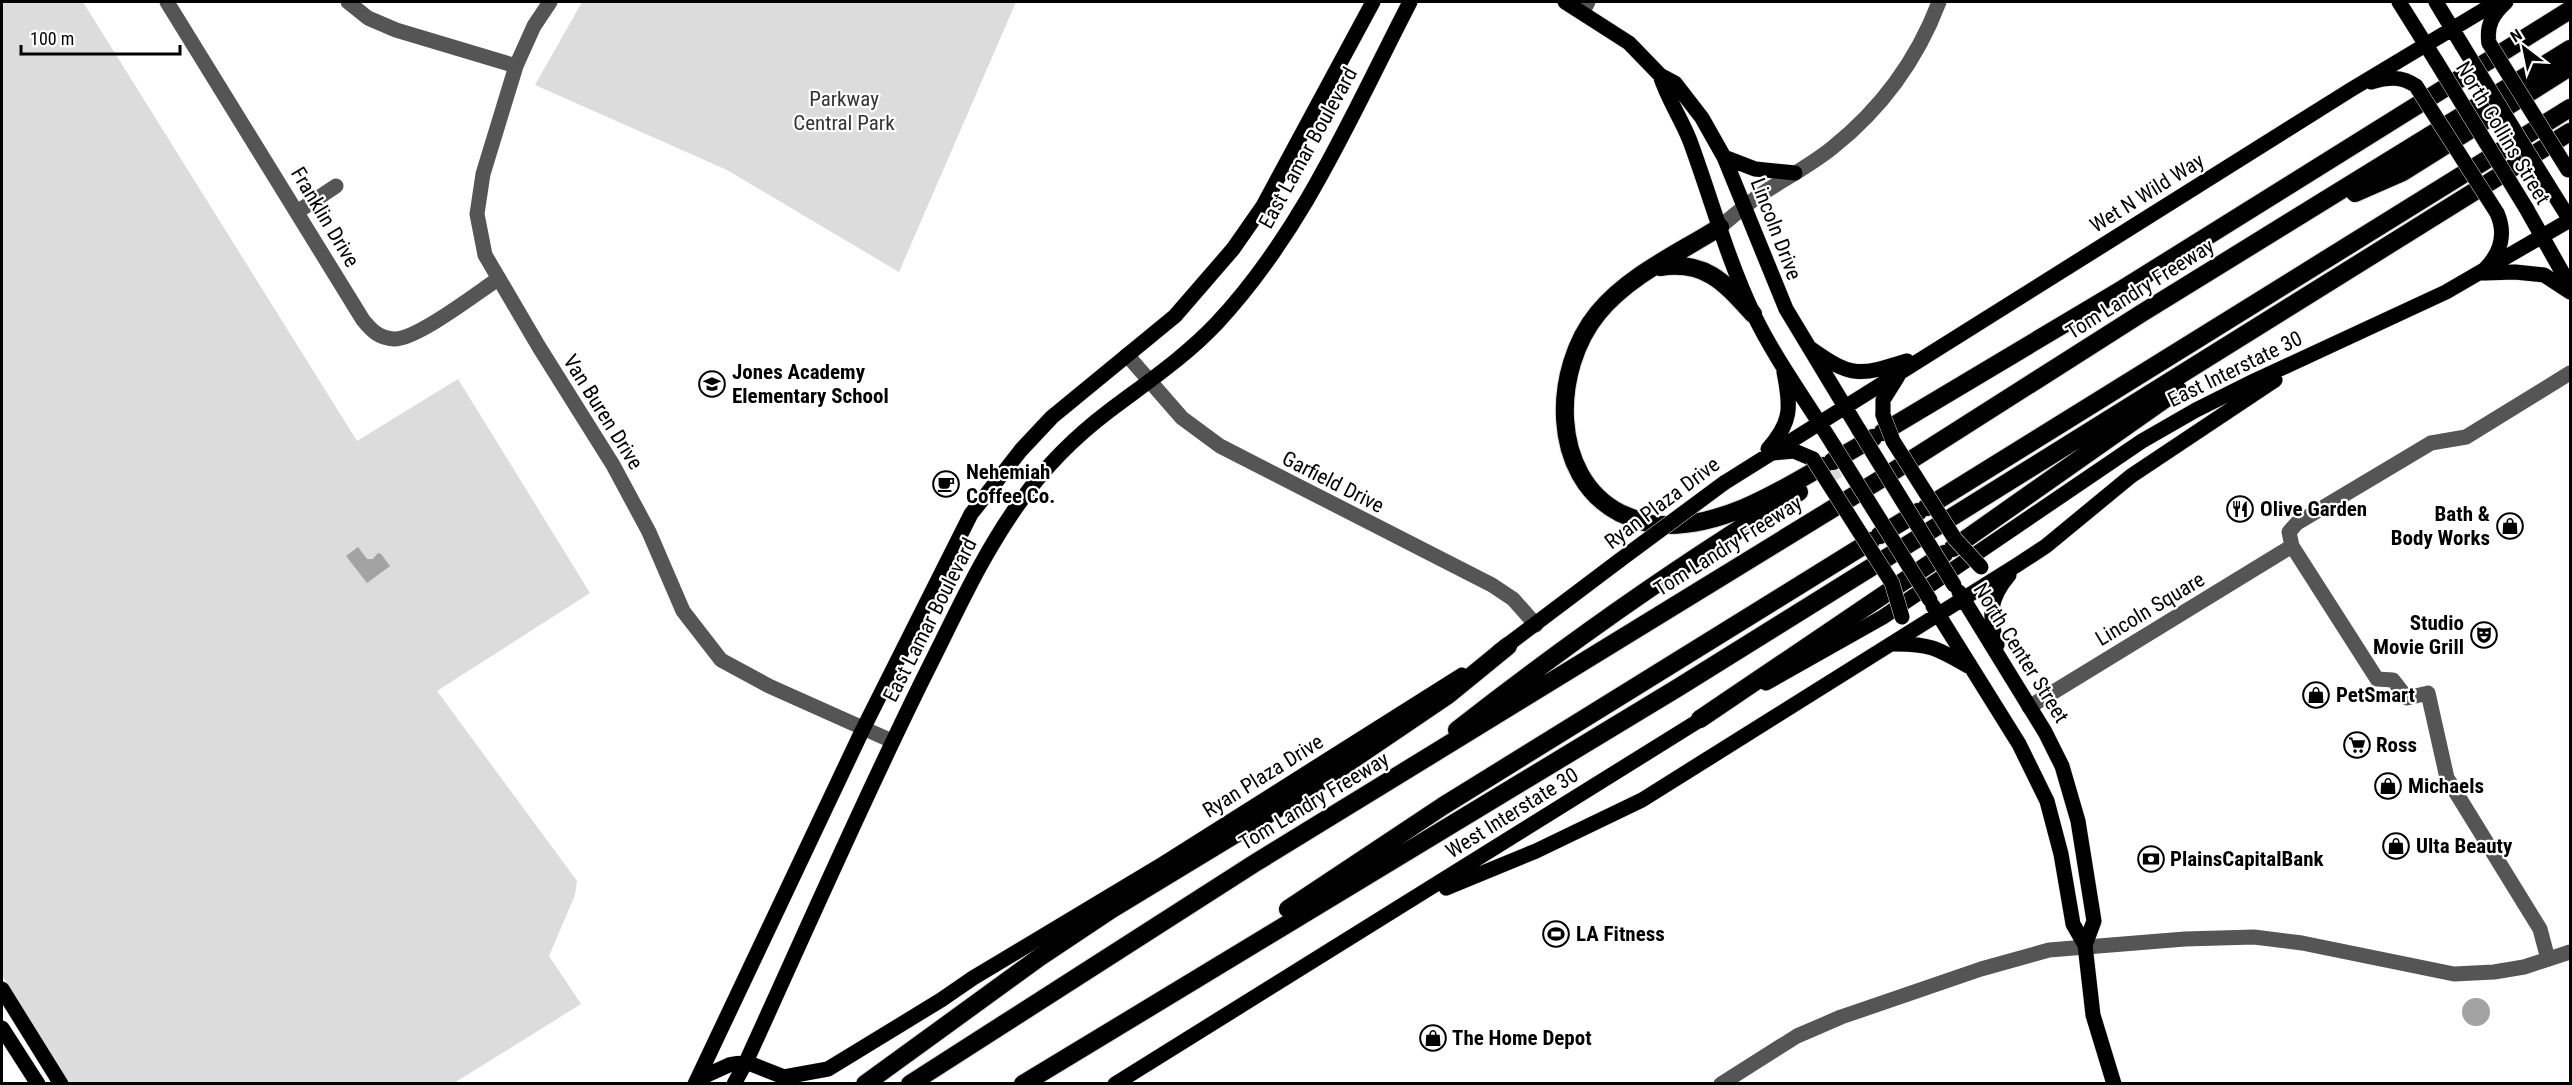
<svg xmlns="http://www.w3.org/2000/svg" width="2572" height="1085" font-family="'Roboto Condensed',sans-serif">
<rect width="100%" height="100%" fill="#fff"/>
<path fill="#dcdcdc" d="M2 2H83L357 441 458 379 590 593 437 691 577 881 575 895 549 956 581 1004 454 1083 68 1084 2 975Z
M582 2H1016L899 272 727 170 535 85Z"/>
<path fill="#a3a3a3" d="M358 547 367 559H373L378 553 381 554 390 566 367 583 346 556Z
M2462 1012a14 14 0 1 1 28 0a14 14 0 1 1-28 0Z"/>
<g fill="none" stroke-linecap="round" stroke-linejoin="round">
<path stroke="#d9d9d9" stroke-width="18" stroke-dasharray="18 9" stroke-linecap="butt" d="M1829 474 1838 469"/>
<g stroke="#dbdbdb" stroke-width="16">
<path id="major" d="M1565 2 1629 43 1660 75 1675 83 1702 118 1724 157 1786 309 1859 430
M2399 2 2436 61
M2436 2 2462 45
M2489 43C2486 25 2493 14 2506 2
M1660 75C1667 98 1681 118 1690 141 1711 198 1727 258 1753 313 1775 359 1807 402 1834 446
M2371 82C2388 77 2402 76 2416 86
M1724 157 1755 169 1795 173
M2526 208 2570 286
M2485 269C2501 253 2506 233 2497 213
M2484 273 2515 272 2544 275 2570 292
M1810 348C1852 378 1859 376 1907 361
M1883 415V400L1898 376
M1768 449C1792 422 1791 407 1784 372
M1773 453 1794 451 1813 459
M1724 483 2352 89 2497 2
M1959 592 2045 732 2062 766 2078 821 2094 921 2085 945
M1933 606 2019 744 2047 801 2061 854 2073 924 2085 945 2093 1015 2114 1084
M1892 644C1928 643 1937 648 1968 666
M1997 645C1989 615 1988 600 2009 575
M1498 652 1620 560
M1766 683 1883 617 2142 441 2196 410 2254 381 2446 292 2570 220 2548 185
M1446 888 1536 851 1642 800 2017 565 2046 546 2131 476 2275 380
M2 989 61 1084
M2 1028 38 1084
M698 1079 729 1065 746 1062 784 1077 828 1069 941 1000 973 978 1158 867 1462 675
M695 1084 863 729 971 514 1021 450 1052 417 1175 316 1233 249 1263 206 1373 2
M734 1084 746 1062C805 933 862 802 925 675 955 616 981 556 1020 502 1044 468 1076 436 1109 411 1146 383 1185 357 1217 323 1303 231 1353 112 1410 2
M1115 1084 1711 713"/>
</g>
<g stroke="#dbdbdb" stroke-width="20">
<path id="highway" d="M2355 193 2403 172 2570 67
M1720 227C1679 253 1629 275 1598 313 1552 369 1549 476 1620 513 1634 519 1648 525 1663 525 1721 527 1775 494 1823 466
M1660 267C1706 260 1725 283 1753 314
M1883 432 2121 290 2570 10
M1833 461 1873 438
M1927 507 2570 108
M1880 535 1918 512
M1953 548 2178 390
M1700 719 1944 554
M1457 730C1567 644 1680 564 1799 492
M1288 909 1443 806 1871 541
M865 1084 1040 957 1112 909 1305 792 1448 695 1508 646
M910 1084 1255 863 1881 479 2142 313 2570 49
M1023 1084 1679 687 2570 132"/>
</g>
<path stroke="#555" stroke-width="15" d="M167 2 363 320C372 331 379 338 394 339 416 340 477 293 498 279
M348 2 368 18 396 30 516 66
M550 2 534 26 516 66 483 174 477 214 485 255 539 347 613 465 649 532 683 611 721 660 769 686 892 741
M1583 12 1588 2
M297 212 336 186
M1720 227C1734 215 1748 203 1763 193 1786 178 1811 165 1832 148 1881 109 1917 60 1939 2
M1127 355 1182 418 1220 446 1492 585 1513 599 1536 625
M2029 707 2292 546
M2548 959 2540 929 2447 778 2428 693 2407 698 2393 680 2377 679 2292 546 2289 532 2297 523 2431 443 2466 437 2570 373
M1721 1084 1797 1036 1841 1017 1981 969 2049 950 2185 939 2254 937 2302 943 2454 974 2494 972 2524 967 2570 952"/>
<use href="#major" stroke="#000" stroke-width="15"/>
<use href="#highway" stroke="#000" stroke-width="18"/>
<g stroke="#dbdbdb" stroke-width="16" stroke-linecap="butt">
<path id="major-bridge" d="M2489 43 2568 170
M2462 45 2548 185
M2436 61 2526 208
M2416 86 2497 213
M1883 415 1893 441 1955 539 1981 567
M1859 430 1954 585
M1834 446 1930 600
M1813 459 1892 583 1902 617
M1620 560 1724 483"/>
</g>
<use href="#major-bridge" stroke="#000" stroke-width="15"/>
</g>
<defs>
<g id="school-ring" transform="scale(1.35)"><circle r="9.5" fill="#fff" stroke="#000" stroke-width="1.5"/><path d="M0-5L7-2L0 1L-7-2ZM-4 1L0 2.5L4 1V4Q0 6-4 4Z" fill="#000"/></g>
<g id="cafe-ring" transform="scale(1.35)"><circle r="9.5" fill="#fff" stroke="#000" stroke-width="1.5"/><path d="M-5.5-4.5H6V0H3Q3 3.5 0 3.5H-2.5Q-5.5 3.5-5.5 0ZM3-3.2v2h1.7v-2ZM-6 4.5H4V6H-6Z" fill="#000"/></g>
<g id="restaurant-ring" transform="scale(1.35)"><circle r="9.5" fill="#fff" stroke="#000" stroke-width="1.5"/><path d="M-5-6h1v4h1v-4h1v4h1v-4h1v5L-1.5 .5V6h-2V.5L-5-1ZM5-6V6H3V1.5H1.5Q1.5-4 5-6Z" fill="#000"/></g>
<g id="shop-ring" transform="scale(1.35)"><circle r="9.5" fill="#fff" stroke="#000" stroke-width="1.5"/><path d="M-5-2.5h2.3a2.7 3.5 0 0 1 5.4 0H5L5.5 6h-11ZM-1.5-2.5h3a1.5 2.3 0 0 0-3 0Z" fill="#000"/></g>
<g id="theatre-ring" transform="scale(1.35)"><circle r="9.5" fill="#fff" stroke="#000" stroke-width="1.5"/><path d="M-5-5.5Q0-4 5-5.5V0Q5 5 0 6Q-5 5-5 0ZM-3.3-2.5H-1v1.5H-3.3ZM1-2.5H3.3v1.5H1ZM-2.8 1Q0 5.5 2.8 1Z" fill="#000"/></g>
<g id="supermarket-ring" transform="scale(1.35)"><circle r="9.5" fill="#fff" stroke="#000" stroke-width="1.5"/><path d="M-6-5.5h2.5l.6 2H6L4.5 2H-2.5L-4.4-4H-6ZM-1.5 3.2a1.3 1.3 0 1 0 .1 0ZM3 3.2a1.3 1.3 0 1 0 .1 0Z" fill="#000"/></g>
<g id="bank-ring" transform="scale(1.35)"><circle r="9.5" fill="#fff" stroke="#000" stroke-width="1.5"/><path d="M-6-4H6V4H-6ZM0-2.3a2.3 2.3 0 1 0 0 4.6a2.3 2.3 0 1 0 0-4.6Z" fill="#000"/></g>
<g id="stadium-ring" transform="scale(1.35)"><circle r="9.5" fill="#fff" stroke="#000" stroke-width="1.5"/><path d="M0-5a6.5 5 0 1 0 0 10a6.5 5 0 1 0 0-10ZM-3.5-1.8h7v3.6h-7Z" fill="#000"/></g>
</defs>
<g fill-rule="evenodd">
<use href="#school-ring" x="712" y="384"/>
<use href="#cafe-ring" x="946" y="484"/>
<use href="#restaurant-ring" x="2240" y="509"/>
<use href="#shop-ring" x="2510" y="526"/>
<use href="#theatre-ring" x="2484" y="635"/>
<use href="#shop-ring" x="2316" y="695"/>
<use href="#supermarket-ring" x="2357" y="745"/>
<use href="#shop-ring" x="2388" y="786"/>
<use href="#shop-ring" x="2396" y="846"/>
<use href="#bank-ring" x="2151" y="859"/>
<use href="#stadium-ring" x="1556" y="934"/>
<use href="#shop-ring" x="1433" y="1038"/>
</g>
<g text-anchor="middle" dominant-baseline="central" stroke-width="4.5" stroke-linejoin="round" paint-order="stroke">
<g font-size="21" fill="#333" stroke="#fff">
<text x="844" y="99">Parkway<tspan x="844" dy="24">Central Park</tspan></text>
</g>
<g font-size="21" fill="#000" stroke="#fff">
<text transform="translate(2503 133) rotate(59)">North Collins Street</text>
<text transform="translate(1308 148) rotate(-61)">East Lamar Boulevard</text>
<text transform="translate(2147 193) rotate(-32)">Wet N Wild Way</text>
<text transform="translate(325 217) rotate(59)">Franklin Drive</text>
<text transform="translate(1776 229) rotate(69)">Lincoln Drive</text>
<text transform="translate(2140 289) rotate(-32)">Tom Landry Freeway</text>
<text transform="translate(2235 369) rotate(-26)">East Interstate 30</text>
<text transform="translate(603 412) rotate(58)">Van Buren Drive</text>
<text transform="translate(1333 482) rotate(27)">Garfield Drive</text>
<text transform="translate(1662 503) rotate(-37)">Ryan Plaza Drive</text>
<text transform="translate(1728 546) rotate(-32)">Tom Landry Freeway</text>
<text transform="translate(2150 609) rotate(-31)">Lincoln Square</text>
<text transform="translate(930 620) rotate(-63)">East Lamar Boulevard</text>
<text transform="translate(2021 653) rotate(58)">North Center Street</text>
<text transform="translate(1263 776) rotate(-32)">Ryan Plaza Drive</text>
<text transform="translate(1314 801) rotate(-31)">Tom Landry Freeway</text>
<text transform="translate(1512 813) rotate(-32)">West Interstate 30</text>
</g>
<g font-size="21" font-weight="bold" fill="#000" stroke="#fff" text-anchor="start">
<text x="732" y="372">Jones Academy<tspan x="732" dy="24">Elementary School</tspan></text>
<text x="966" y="472">Nehemiah<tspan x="966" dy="24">Coffee Co.</tspan></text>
<text x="2260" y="509">Olive Garden</text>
<text x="2490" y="514" text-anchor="end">Bath &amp;<tspan x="2490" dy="24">Body Works</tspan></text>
<text x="2464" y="623" text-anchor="end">Studio<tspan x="2464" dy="24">Movie Grill</tspan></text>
<text x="2336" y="695">PetSmart</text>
<text x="2376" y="745">Ross</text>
<text x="2408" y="786">Michaels</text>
<text x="2416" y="846">Ulta Beauty</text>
<text x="2170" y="859">PlainsCapitalBank</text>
<text x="1576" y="934">LA Fitness</text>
<text x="1452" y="1038">The Home Depot</text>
</g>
</g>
<rect width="2572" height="1085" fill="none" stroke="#000000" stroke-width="6"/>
<g transform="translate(2524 48) rotate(328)" stroke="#ffffff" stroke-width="4.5" paint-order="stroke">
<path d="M0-4.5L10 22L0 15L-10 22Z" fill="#000000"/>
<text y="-9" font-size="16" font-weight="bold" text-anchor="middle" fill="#000000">N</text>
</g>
<path d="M21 45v9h159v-9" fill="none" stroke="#000000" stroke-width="3"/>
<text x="30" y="45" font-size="18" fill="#000000" stroke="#ffffff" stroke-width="4.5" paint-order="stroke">100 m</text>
</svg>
